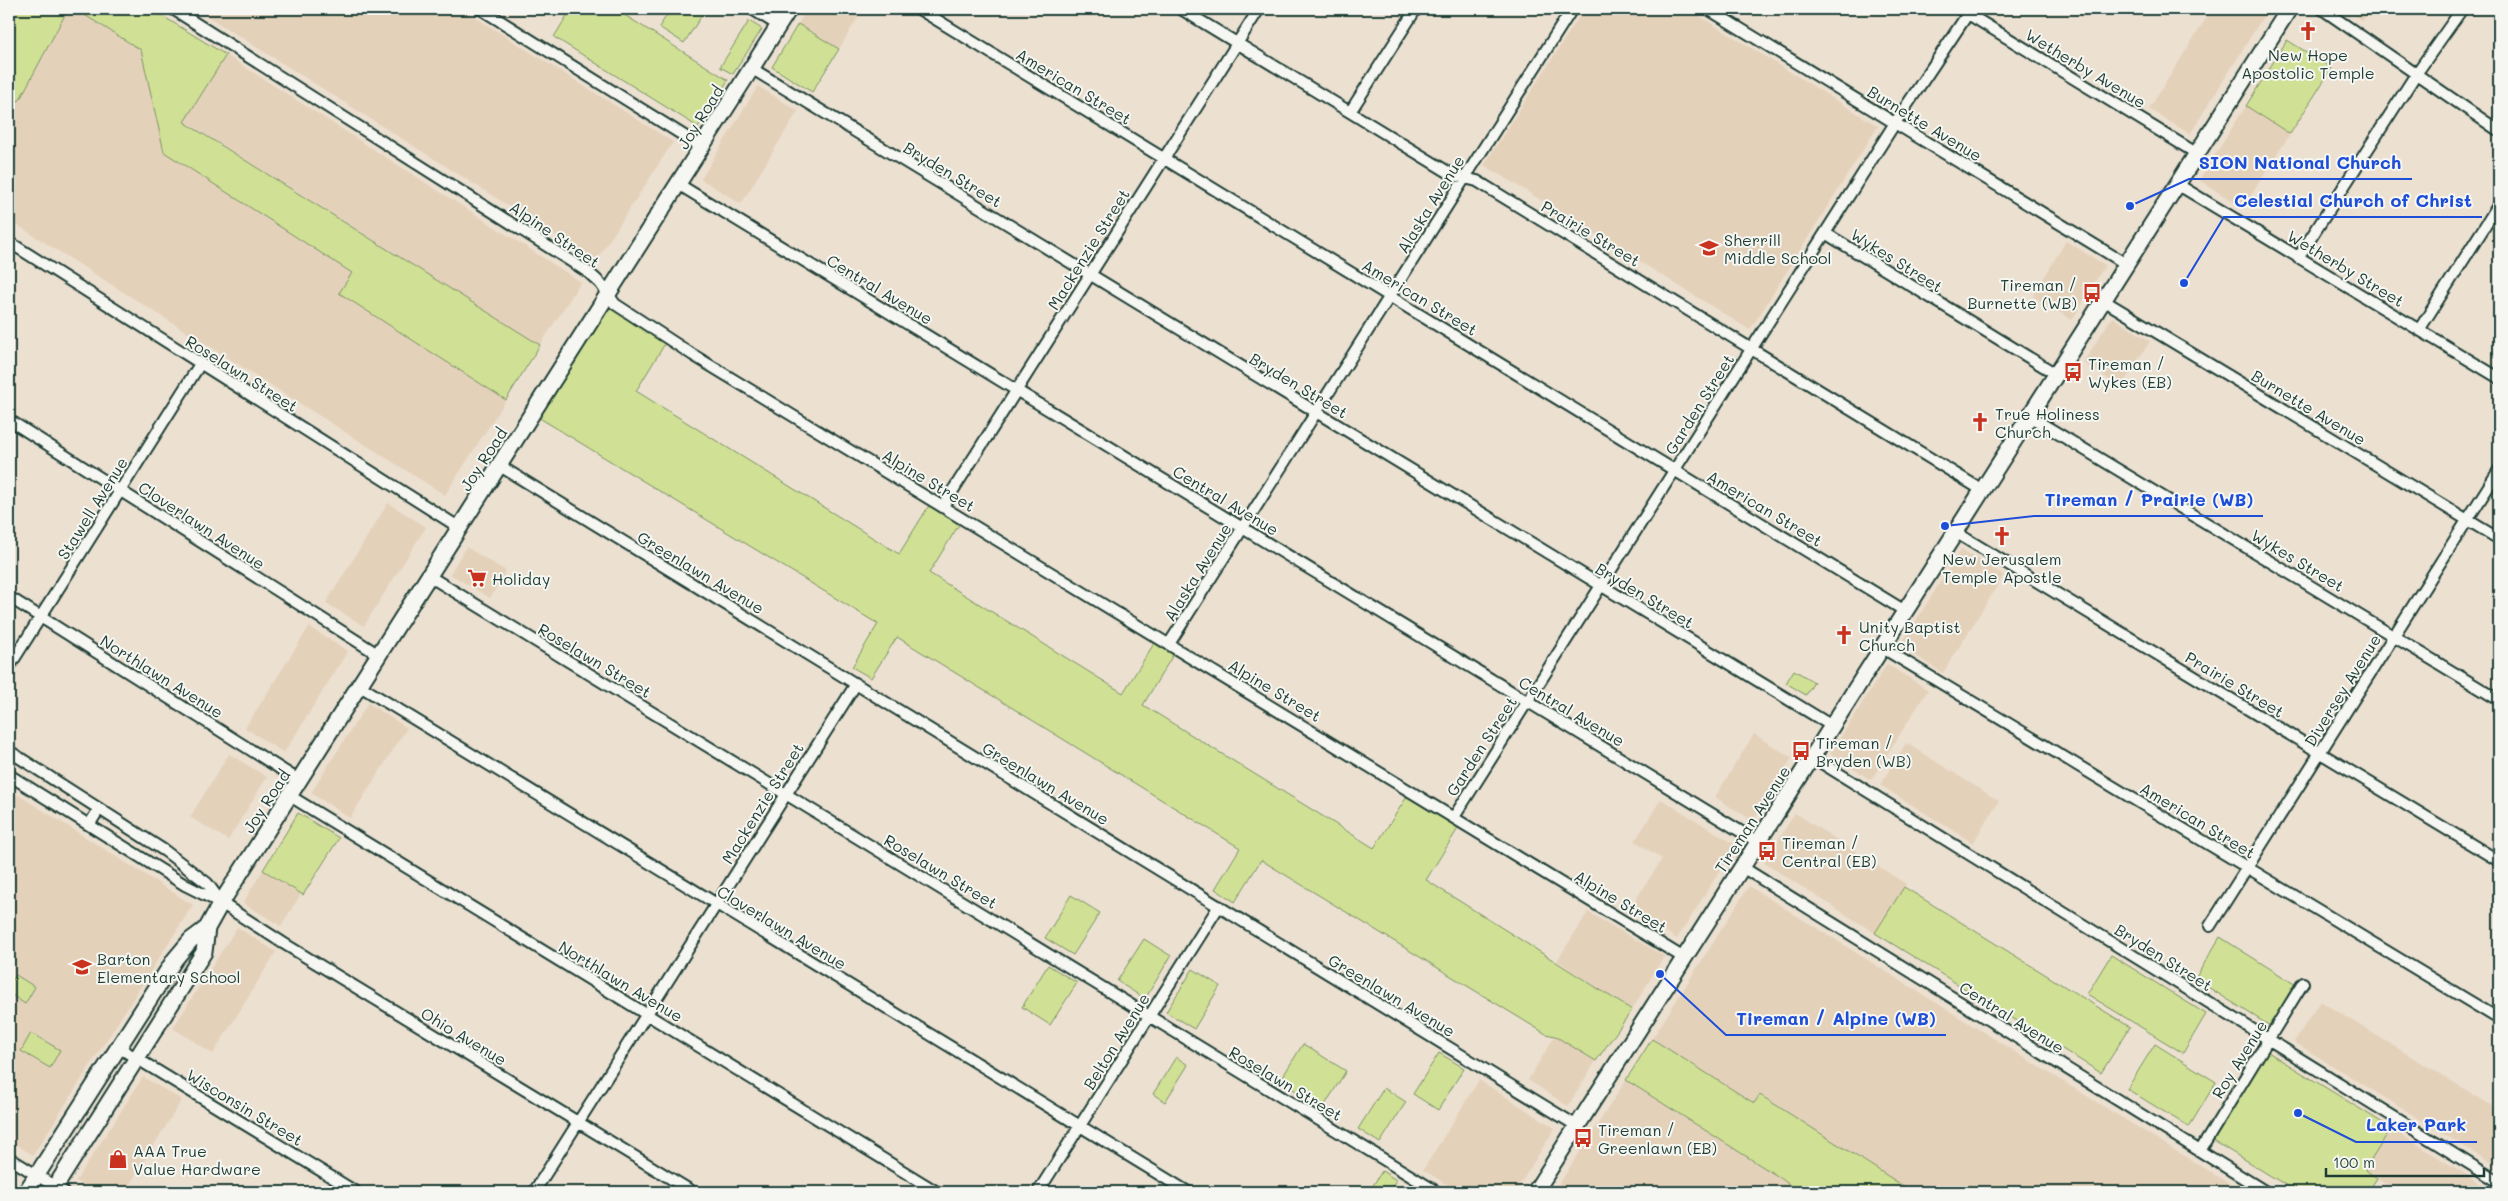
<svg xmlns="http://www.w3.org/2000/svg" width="2508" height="1201" font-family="Mali,sans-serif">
<rect width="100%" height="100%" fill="#ece0d1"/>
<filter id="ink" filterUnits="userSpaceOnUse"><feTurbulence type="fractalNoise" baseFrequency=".02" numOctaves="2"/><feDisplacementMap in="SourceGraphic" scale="10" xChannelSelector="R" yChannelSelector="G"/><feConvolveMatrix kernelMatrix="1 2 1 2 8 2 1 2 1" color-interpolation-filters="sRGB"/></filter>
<g filter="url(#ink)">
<path fill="#e4d1ba" d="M68 9H75L141 50 164 152 352 273 339 293 506 400 445 495 9 220V96L19 101Z
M196 9H462L673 142 596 261Z
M807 9H863L839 49 798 24Z
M1584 9H1688L1878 126 1750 330 1484 165Z
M2212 9H2268L2190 134 2149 109Z
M2345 9H2371L2362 21Z
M226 55 581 282 540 345 184 121Z
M758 86 798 111 741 204 701 179Z
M2246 106 2290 134 2243 208 2199 180Z
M2066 241 2105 265 2072 320 2033 296Z
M2112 317 2150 341 2121 387 2083 363Z
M388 503 426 527 364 626 326 603Z
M466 547 506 571 490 598 450 574Z
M1961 549 2004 575 1943 673 1900 646Z
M309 627 348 651 284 753 245 728Z
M1887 664 1928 690 1871 780 1830 754Z
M368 703 407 728 350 818 311 793Z
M1754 734 1792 758 1753 821 1715 797Z
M1906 743 1999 801 1973 843 1880 785Z
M229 754 267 777 228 840 190 817Z
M9 789 193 905 33 1155 9 1140V977L12 973 9 961Z
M1661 799 1736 845 1677 939 1630 909 1662 859 1635 841Z
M1795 813 1906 884 1875 933 1764 863Z
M263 870 301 894 281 926 243 903Z
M1749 886 2015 1052 2243 1192H1913L1760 1095 1755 1103 1652 1039Z
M1588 912 1664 956 1632 1010 1557 961Z
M237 927 276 952 213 1054 173 1028Z
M2320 1001 2499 1110V1168L2294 1042Z
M1555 1036 1596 1061 1568 1106 1528 1080Z
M143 1077 182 1100 125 1192H94L76 1181Z
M1479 1080 1555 1128 1515 1192H1460L1423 1170Z
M1626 1080 1782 1179 1798 1192H1554Z
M2391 1128 2494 1192H2398L2364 1170Z"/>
<path fill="#d0e195" stroke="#788f64" d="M9 9H68L19 101 9 96Z
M75 9H151L226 55 184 122 540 345 506 400 339 293 352 273 164 152 141 50Z
M571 9H615L728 80 698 127 554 37Z
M671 9H706L684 43 659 27Z
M749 21 762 29 733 74 720 67Z
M798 24 839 49 812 92 772 67Z
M2287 40 2332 68 2290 134 2246 106Z
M605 299 669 337 636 391 899 554 930 504 960 523 929 573 1123 693 1155 642 1174 653 1143 705 1374 848 1408 795 1459 827 1426 880 1632 1010 1596 1061 1555 1036 1546 1034 1261 860 1235 902 1215 889 1240 848 897 637 871 678 852 667 878 624 533 414Z
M1794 670 1814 682 1806 695 1786 683Z
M298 813 339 838 303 895 263 870Z
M1904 887 2130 1027 2101 1073 1875 933Z
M1071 895 1100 913 1073 955 1045 938Z
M2220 937 2296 985 2270 1026 2195 979Z
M1144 939 1171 956 1145 999 1117 981Z
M2111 955 2206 1014 2183 1053 2087 994Z
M1048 965 1077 983 1050 1025 1022 1007Z
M1193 969 1220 986 1194 1029 1166 1012Z
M16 975 35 987 25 1004 9 993V986Z
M31 1033 60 1050 50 1068 21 1051Z
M1652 1039 1754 1103 1760 1095 1913 1192H1798L1782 1179 1626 1080Z
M1303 1044 1346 1071 1323 1108 1280 1081Z
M2155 1044 2216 1082 2189 1127 2127 1089Z
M2268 1052 2391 1128 2365 1170 2377 1178 2368 1192H2297L2212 1140Z
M1439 1053 1464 1068 1438 1110 1413 1094Z
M1176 1057 1188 1065 1165 1102 1153 1094Z
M1384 1088 1406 1102 1380 1143 1358 1129Z
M1382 1171 1396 1180 1389 1192H1369Z"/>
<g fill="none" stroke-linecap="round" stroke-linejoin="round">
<g stroke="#1f3d34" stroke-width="14">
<path id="street" d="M173 9 588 272 600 283 615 304 693 355 1684 958
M481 9 702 147
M752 9 778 25
M919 9 1905 611
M1181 9 1453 175 1477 181 1982 490
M1708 9 2126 264
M1960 9 2196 153
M2322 9 2499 131
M751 68 1832 726
M1350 112 1416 9
M678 184 1758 842
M2177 184 2499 378
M1825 233 2056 374
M9 242 460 528
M2298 258 2416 74 2462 9
M2103 300 2499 539
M2419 330 2499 204
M2029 416 2499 700
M9 420 379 655
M500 466 1577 1126
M943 506 1259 9
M1955 532 2499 861
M429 576 1437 1192
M9 597 300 781
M1169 644 1572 9
M1881 647 2499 1019
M9 667 200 364
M360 686 1188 1192
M9 751 165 851 207 883 221 902
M1812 757 2499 1182
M9 775 185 885 221 903 283 943 693 1192
M290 796 937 1192
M1454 817 1895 123 1971 9
M89 825 99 809
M1742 867 2266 1192
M2210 926 2499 470
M118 1047 356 1192
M2200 1151 2303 983
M9 1158 64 1192
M534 1192 856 684
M1038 1192 1219 906"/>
</g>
<g stroke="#1f3d34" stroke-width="19">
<path id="secondary" d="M26 1192 175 959 191 940 207 928
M52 1192 204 952 207 928 221 903 789 9
M1535 1192 2289 9"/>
</g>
<use href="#street" stroke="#f6f6f2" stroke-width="10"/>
<use href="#secondary" stroke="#f6f6f2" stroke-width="15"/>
</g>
</g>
<defs>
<g id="church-bare" transform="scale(1.5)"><path d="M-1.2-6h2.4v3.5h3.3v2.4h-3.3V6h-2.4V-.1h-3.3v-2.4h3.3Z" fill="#c8321e" stroke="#f6f6f2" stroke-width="2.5" paint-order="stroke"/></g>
<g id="school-bare" transform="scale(1.5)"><path d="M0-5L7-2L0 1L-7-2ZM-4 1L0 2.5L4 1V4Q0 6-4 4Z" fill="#c8321e" stroke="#f6f6f2" stroke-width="2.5" paint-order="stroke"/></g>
<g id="bus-bare" transform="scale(1.5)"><path d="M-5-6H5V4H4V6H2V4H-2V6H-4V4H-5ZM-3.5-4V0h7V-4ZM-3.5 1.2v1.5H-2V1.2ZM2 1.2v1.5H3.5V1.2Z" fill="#c8321e" stroke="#f6f6f2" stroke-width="2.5" paint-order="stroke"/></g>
<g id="supermarket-bare" transform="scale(1.5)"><path d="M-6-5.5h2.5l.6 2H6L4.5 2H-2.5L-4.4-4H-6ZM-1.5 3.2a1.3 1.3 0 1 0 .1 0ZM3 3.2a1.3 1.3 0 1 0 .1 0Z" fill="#c8321e" stroke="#f6f6f2" stroke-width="2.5" paint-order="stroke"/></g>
<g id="shop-bare" transform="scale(1.5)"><path d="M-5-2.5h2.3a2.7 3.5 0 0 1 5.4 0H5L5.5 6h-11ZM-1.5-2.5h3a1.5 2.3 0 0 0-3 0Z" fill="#c8321e" stroke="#f6f6f2" stroke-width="2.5" paint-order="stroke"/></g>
</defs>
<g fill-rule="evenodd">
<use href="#church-bare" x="2308" y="31"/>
<use href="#school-bare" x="1709" y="248"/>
<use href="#bus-bare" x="2092" y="293"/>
<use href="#bus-bare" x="2073" y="372"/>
<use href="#church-bare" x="1980" y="422"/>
<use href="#church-bare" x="2002" y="536"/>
<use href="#supermarket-bare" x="477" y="578"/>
<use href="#church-bare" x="1844" y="635"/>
<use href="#bus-bare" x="1801" y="751"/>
<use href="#bus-bare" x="1767" y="851"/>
<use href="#school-bare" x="82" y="967"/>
<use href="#bus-bare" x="1583" y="1138"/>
<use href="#shop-bare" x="118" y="1159"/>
</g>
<g text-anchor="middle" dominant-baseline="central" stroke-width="4" stroke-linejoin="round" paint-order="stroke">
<g font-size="16" fill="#1f3d34" stroke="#f6f6f2" text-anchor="start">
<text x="2308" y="54" text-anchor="middle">New Hope<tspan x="2308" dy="18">Apostolic Temple</tspan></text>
<text x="1724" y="239">Sherrill<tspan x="1724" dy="18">Middle School</tspan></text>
<text x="2077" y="284" text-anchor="end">Tireman /<tspan x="2077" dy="18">Burnette (WB)</tspan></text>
<text x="2088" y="363">Tireman /<tspan x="2088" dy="18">Wykes (EB)</tspan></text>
<text x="1995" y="413">True Holiness<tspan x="1995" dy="18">Church</tspan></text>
<text x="2002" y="558" text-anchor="middle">New Jerusalem<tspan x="2002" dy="18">Temple Apostle</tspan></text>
<text x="492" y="578">Holiday</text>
<text x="1859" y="626">Unity Baptist<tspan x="1859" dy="18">Church</tspan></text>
<text x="1816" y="742">Tireman /<tspan x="1816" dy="18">Bryden (WB)</tspan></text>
<text x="1782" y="842">Tireman /<tspan x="1782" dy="18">Central (EB)</tspan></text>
<text x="97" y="958">Barton<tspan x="97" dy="18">Elementary School</tspan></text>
<text x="1598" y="1129">Tireman /<tspan x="1598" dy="18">Greenlawn (EB)</tspan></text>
<text x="133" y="1150">AAA True<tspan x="133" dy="18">Value Hardware</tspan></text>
</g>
<g font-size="16" fill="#1f3d34" stroke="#f6f6f2">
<text transform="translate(2086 68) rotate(31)">Wetherby Avenue</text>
<text transform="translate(1074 86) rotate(31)">American Street</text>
<text transform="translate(700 117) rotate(-58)">Joy Road</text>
<text transform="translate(1925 123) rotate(31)">Burnette Avenue</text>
<text transform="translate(953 174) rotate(31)">Bryden Street</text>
<text transform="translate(1430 204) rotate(-58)">Alaska Avenue</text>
<text transform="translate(1591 233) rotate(31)">Prairie Street</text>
<text transform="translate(555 234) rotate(34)">Alpine Street</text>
<text transform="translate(1088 249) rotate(-58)">Mackenzie Street</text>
<text transform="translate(1897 260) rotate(32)">Wykes Street</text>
<text transform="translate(2346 268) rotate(31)">Wetherby Street</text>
<text transform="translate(880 289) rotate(31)">Central Avenue</text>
<text transform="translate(1420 297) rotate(31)">American Street</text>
<text transform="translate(242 373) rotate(32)">Roselawn Street</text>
<text transform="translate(1299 385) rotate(31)">Bryden Street</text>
<text transform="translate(1699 404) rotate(-58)">Garden Street</text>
<text transform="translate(2309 407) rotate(31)">Burnette Avenue</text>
<text transform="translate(483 459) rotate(-57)">Joy Road</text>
<text transform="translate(929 480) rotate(31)">Alpine Street</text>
<text transform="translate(1226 500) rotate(31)">Central Avenue</text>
<text transform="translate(92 508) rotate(-58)">Stawell Avenue</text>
<text transform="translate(1765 508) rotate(31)">American Street</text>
<text transform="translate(202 525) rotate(33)">Cloverlawn Avenue</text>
<text transform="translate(2298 560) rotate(31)">Wykes Street</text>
<text transform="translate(701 572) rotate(31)">Greenlawn Avenue</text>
<text transform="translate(1197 572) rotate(-58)">Alaska Avenue</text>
<text transform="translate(1645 595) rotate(31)">Bryden Street</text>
<text transform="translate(595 660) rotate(31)">Roselawn Street</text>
<text transform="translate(162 676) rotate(32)">Northlawn Avenue</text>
<text transform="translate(2235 684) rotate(31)">Prairie Street</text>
<text transform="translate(1275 690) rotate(31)">Alpine Street</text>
<text transform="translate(2342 690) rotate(-58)">Diversey Avenue</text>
<text transform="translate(1572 711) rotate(31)">Central Avenue</text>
<text transform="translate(1481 746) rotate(-57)">Garden Street</text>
<text transform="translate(1046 783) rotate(31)">Greenlawn Avenue</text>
<text transform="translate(266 801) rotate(-57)">Joy Road</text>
<text transform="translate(762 803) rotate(-58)">Mackenzie Street</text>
<text transform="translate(1752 819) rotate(-57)">Tireman Avenue</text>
<text transform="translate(2198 820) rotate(31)">American Street</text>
<text transform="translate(941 871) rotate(31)">Roselawn Street</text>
<text transform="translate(1621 901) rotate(31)">Alpine Street</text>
<text transform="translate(782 927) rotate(31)">Cloverlawn Avenue</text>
<text transform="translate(2164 957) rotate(32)">Bryden Street</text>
<text transform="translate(621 981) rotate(31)">Northlawn Avenue</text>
<text transform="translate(1392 995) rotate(31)">Greenlawn Avenue</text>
<text transform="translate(2012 1017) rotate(32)">Central Avenue</text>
<text transform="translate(464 1036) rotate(31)">Ohio Avenue</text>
<text transform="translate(1116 1041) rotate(-58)">Belton Avenue</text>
<text transform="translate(2239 1059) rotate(-58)">Roy Avenue</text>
<text transform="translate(1286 1083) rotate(31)">Roselawn Street</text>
<text transform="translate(245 1107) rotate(31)">Wisconsin Street</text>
</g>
</g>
<path fill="none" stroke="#1d4ed8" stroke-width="2" d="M2130 206L2189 179H2412M2184 283L2224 217H2482M1945 526L2034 516H2263M1660 974L1726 1035H1946M2298 1113L2356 1142H2477"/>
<g fill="#1d4ed8" stroke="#f6f6f2" stroke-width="2">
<circle cx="2130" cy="206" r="5"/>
<circle cx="2184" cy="283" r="5"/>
<circle cx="1945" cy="526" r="5"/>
<circle cx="1660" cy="974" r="5"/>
<circle cx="2298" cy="1113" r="5"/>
</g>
<g font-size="18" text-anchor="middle" font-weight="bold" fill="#1d4ed8" stroke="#f6f6f2" stroke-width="4" stroke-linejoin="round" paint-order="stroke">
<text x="2300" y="169">SION National Church</text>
<text x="2353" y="207">Celestial Church of Christ</text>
<text x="2149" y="506">Tireman / Prairie (WB)</text>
<text x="1836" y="1025">Tireman / Alpine (WB)</text>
<text x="2416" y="1131">Laker Park</text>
</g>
<rect width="2508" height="1201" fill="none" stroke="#f6f6f2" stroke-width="30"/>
<rect x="15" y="15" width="2478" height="1171" fill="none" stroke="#1f3d34" stroke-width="2" filter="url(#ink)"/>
<path d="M2326 1168v8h158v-8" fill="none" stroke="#1f3d34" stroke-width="2.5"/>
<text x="2333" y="1168" font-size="15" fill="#1f3d34" stroke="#f6f6f2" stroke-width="4" paint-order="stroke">100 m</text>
</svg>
